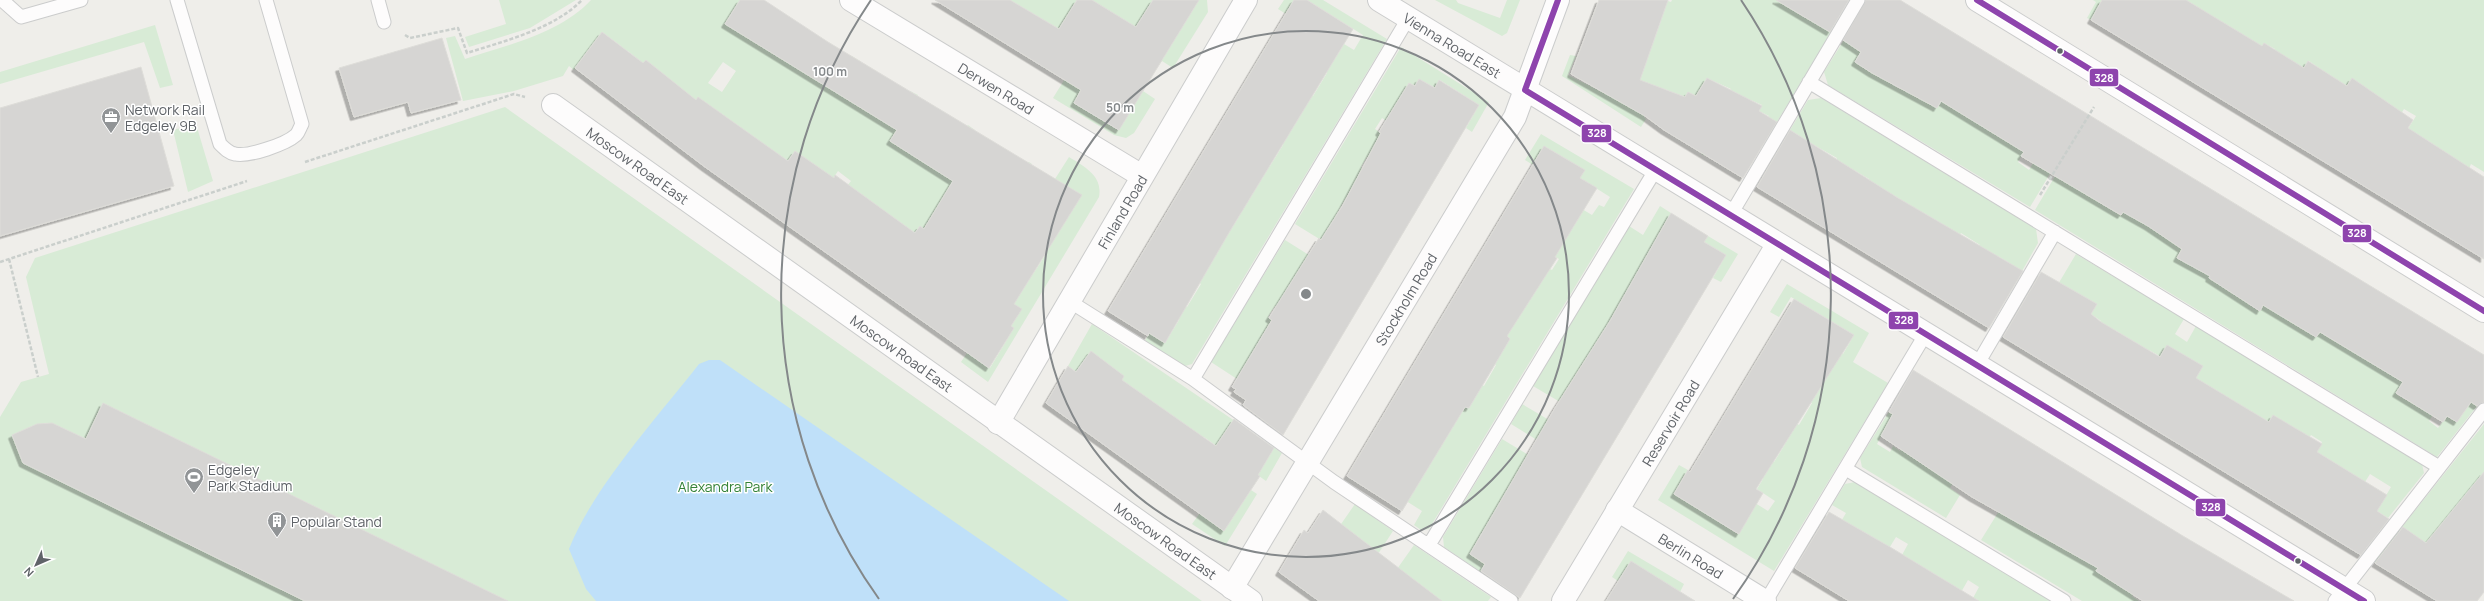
<svg xmlns="http://www.w3.org/2000/svg" width="2484" height="601" font-family="Manrope,sans-serif">
<defs>
<filter id="shadow"><feDropShadow dx="-3.5" dy="3.5" stdDeviation="0" flood-color="#0004"/></filter>
</defs>
<rect width="100%" height="100%" fill="#efeeea"/>
<path fill="#d8ebd6" fill-rule="evenodd" d="M499 0H576L530 28 469 47 465 37 506 24Z
M591 0H740L726 24 831 89 852 56 860 61 841 95 889 125 910 91 918 95 891 141 947 159 968 125 975 130 955 162H1029L1032 164 1011 197 1055 179 1069 157C1085 167 1103 176 1099 197L988 382 961 362 967 353 990 368 1014 328 1011 326 1021 309 946 338 943 336 970 299 920 226 902 250 847 186 851 181 838 171 823 194 791 227 786 225 811 188 806 159 795 151 783 168 777 164 751 200 740 191 664 92 643 120 636 116 659 87 658 70 646 60 637 71 641 62 628 51 621 60 616 54 621 46 602 32 574 70 569 66 563 76 514 91 463 101 446 38 455 36 465 59C505 46 561 33 591 0ZM723 62 736 71 722 92 708 83ZM1020 236 1046 254 1033 274 1026 269Z
M1010 0H1077L1072 8H1104L1092 0H1153L1132 34 1164 54 1194 8 1181 0H1207L1208 12 1173 68 1162 61 1159 65 1074 103 1118 130 1143 91 1155 99 1134 133 1126 138 1114 135 1053 98 1081 53 1062 41 1046 69 1038 63 1059 29Z
M1284 0H1294L1286 14 1278 9Z
M1307 0H1323L1387 39 1192 364 1185 366 1145 341 1149 333 1165 343 1179 320 1162 309 1170 297 1187 307 1201 284 1184 274 1228 234 1240 215 1225 206 1249 200 1261 180 1256 157 1270 166 1283 145 1268 136 1276 122 1291 131 1303 111 1297 86 1313 96 1327 73 1311 63 1319 50 1335 59 1344 44 1354 50 1363 35Z
M1435 0H1456L1458 3 1500 18 1507 0H1520L1507 33 1502 36Z
M1665 0 1671 2 1672 0H1786L1783 4 1805 18 1816 0 1830 7 1819 25 1831 33 1766 140 1757 135 1769 116 1759 111 1762 105 1751 100 1738 122 1730 118 1706 156 1701 154 1725 115 1717 110 1731 89 1707 78 1696 96 1688 92 1664 130 1662 129 1682 96 1662 88 1644 117 1646 119 1641 127 1562 76 1570 55 1576 56 1568 75 1610 96 1639 80 1632 38 1652 45 1661 21 1641 14Z
M2093 0H2102L2091 20 2087 18 2096 2Z
M2186 0H2484V172L2471 164 2468 171 2447 182 2423 222 2438 148 2427 140 2382 197 2378 195 2402 155 2395 150 2416 116 2404 109 2396 122 2352 78 2342 95 2316 74 2319 68 2309 61 2293 87 2272 53 2275 49 2264 43 2252 63 2201 10Z
M1854 24 1861 52 1855 62 1865 69 1895 73 1890 83 1900 89 1916 62 1937 108 1950 85 2034 135 2018 162 2029 170 2036 158 2063 152 2030 207 1828 85 1824 72Z
M155 25 173 85 160 88 144 42 0 84V72Z
M1401 47 1489 102 1472 132 1466 128 1479 105 1440 80 1435 88 1419 79 1415 86 1409 83 1400 99 1407 134 1382 118 1375 129 1384 135 1387 169 1367 157 1361 167 1363 169 1336 215 1353 225 1345 239 1328 228 1321 240 1295 224Z
M1821 98 2036 229 2038 243 2013 287 2016 267 1998 256 1995 261 1971 262 1980 245 1961 233 1950 250 1932 218 1924 213 1921 219 1908 204 1890 193 1887 197 1866 183 1869 179 1854 170 1851 175H1828L1837 158 1814 145 1805 160 1801 137 1790 130 1808 100Z
M505 107 1202 601H0V417L21 382 49 374 26 277 35 258Z
M196 124 213 181 188 192 173 130Z
M1541 134 1634 189 1429 529 1421 530 1414 525 1422 511 1392 492 1416 488 1427 469 1423 467 1464 406 1469 408 1475 397 1463 373 1484 386 1496 365 1476 353 1502 352 1510 339 1507 336 1548 268 1552 270 1559 259 1539 247 1567 200 1592 215 1599 205 1604 207 1610 197 1580 178 1584 170 1544 146 1533 165 1525 160Z
M2067 156 2098 202 2120 215 2132 195 2148 226 2184 247 2177 258 2188 264 2204 239 2202 271 2214 278 2255 291 2248 304 2259 311 2277 283 2306 331 2316 337 2329 316 2367 360 2386 372 2413 366 2396 394 2408 401 2415 389H2450L2429 421 2438 428 2447 416 2457 422 2471 402 2477 406 2437 457 2035 210Z
M1660 206 1671 213 1657 237 1675 248 1610 321 1599 340 1603 368 1586 359 1560 402 1533 386 1629 226 1643 235Z
M1708 236 1738 254 1721 282 1713 278 1726 255 1704 242Z
M1285 240 1328 267 1280 309 1275 306 1268 317 1290 331 1264 333 1252 354 1269 365 1261 379 1243 368 1237 379 1211 362Z
M2076 254 2184 319 2175 334 2187 342 2196 326 2422 464 2424 473 2388 518 2377 511 2391 487 2370 474 2355 498 2307 468 2322 442 2311 435 2305 444 2273 415 2268 423 2195 379 2203 366 2172 363 2149 350 2140 365 2136 343 2115 330 2093 336 2101 321 2091 314 2096 304 2054 291Z
M1787 284 1869 333 1853 362 1888 383 1774 571 1658 500 1679 465 1688 470 1674 494 1738 534 1747 520 1734 490 1768 511 1775 501 1757 489 1763 479 1748 469 1769 459 1774 462 1784 446 1793 421 1799 425 1812 403 1793 391 1823 342 1843 354 1854 335 1791 297 1779 317 1770 312Z
M1092 324 1282 453 1266 481 1204 437 1192 454 1100 366 1087 356 1076 372 1068 366Z
M1522 404 1566 430 1537 440 1511 424Z
M1889 412 1893 414 1877 444 1890 452 1893 446 1900 451 1906 442 1964 465 1950 488 1960 495 1946 518 1862 467 1860 458Z
M2484 424V498L2416 556 2409 557 2395 575 2374 562Z
M1502 439 1545 465 1499 543 1481 534 1470 554 1485 564 1481 572 1444 547 1443 537Z
M1855 482 2051 601H1977L1973 598 1979 587 1968 580 1956 601 1949 583 1928 570 1918 586 1902 555 1908 544 1896 537 1880 563 1833 535 1846 513 1832 505 1845 484Z
M1251 490 1257 494 1225 546 1192 524 1200 513 1224 531Z
M1355 504 1393 531 1378 554 1339 527Z
M1999 511 2031 520 2027 529 2034 533 2039 526 2148 569 2132 596 2139 601H2082L1981 540Z
M1414 545 1491 597 1488 601H1423L1385 586Z
M1628 551 1684 584 1680 592 1631 561 1618 581 1612 577Z"/>
<path fill="#bfe0f9" d="M709 360H720L1069 601H596L586 589 569 549C594 486 657 418 699 364Z"/>
<path fill="#d6d5d3" stroke="#deddd9" filter="url(#shadow)" d="M740 0H764L828 42 1082 195 1014 304 1022 309 1011 326 1014 328 989 368 705 167 575 68 602 32 643 63 646 60 696 100 698 97 788 161 795 151 834 178 835 175 915 233 920 226 924 229 953 181 890 141 897 130 725 24Z
M935 0H1010L1059 29 1077 0H1092L1136 27 1153 0H1199L1119 130 1074 103 1081 90Z
M1294 0H1307L1353 29 1230 231 1165 343 1149 333 1148 336 1108 311Z
M1599 0H1668L1640 80 1685 97 1688 92 1696 96 1707 78 1762 106 1759 111 1777 122 1743 178 1664 130 1645 116 1571 74Z
M1776 0H1849L1830 32Z
M1866 0H1900L2484 355V402L2477 406 2471 402 2457 422 2447 416 2443 422 2396 393 2403 382 2320 332 2316 337 2263 305 2260 311 2209 278 2210 276 2177 258 2182 249 2148 226 2123 212 2121 215 2021 156 2024 152 1941 101 1937 108 1872 73 1855 62 1861 52 1843 40Z
M2102 0H2186L2262 46 2264 43 2304 68 2308 61 2347 86 2352 78 2413 120 2408 128 2484 177V259L2091 20Z
M442 38 461 100 411 113 408 102 354 117 339 68Z
M141 67 174 186 0 236V108Z
M1419 79 1435 88 1439 80 1479 105 1283 435 1243 405 1246 400 1234 392 1236 389 1232 387 1272 320 1269 318 1319 238 1321 240 1343 205 1381 133 1379 132 1409 83 1415 86Z
M1790 130 1898 198 2023 271 1989 328 1757 187Z
M1544 146 1585 170 1580 178 1597 188 1555 257 1557 258 1507 336 1510 339 1469 408 1465 407 1402 511 1347 476Z
M1671 213 1708 236 1704 242 1726 255 1520 598 1481 571 1485 564 1470 554 1555 408 1610 321Z
M2041 272 2097 304 2091 314 2101 322 2160 357 2167 345 2203 366 2196 378 2269 422 2273 415 2322 444 2317 452 2387 495 2377 511 2389 519 2361 555 2003 337Z
M1794 299 1854 335 1756 489 1763 493 1739 534 1674 494 1688 470 1690 472Z
M1091 351 1124 376 1122 380 1216 446 1234 419 1274 448 1258 475 1260 476 1224 531 1046 403 1068 366 1076 372Z
M1913 370 2183 536 2294 601H2143L2096 571 2098 568 1972 497 1881 436 1893 414 1889 412Z
M103 403 508 601H305L23 463 12 435 37 424 52 423 86 439Z
M2484 472V592L2477 601H2437L2375 563 2403 527 2426 543Z
M1323 510 1383 556 1442 601H1319L1279 572 1304 530 1308 533Z
M1829 512 1890 547 1979 601H1849L1795 568Z
M1631 561 1695 601H1606Z"/>
<g fill="none" stroke-linecap="round" stroke-linejoin="round">
<g stroke="#cbcccc" stroke-width="15">
<path id="service" d="M2 0 21 17 81 0
M177 0 220 144C225 149 229 153 235 154 249 157 286 144 296 135 299 132 300 127 302 124L266 0
M378 0 384 22
M1809 82 2439 467
M1730 216 1858 0
M1069 301 1193 379 1334 482 1511 601
M1977 365 2055 232
M1193 379 1409 17
M1846 469 2064 601
M1429 545 1656 169
M1766 601 1925 335
M2335 601 2484 410"/>
</g>
<g stroke="#cbcccc" stroke-width="24">
<g id="minor">
<path id="s1" d="M851 0 1142 176"/>
<path id="s2" d="M1379 0 2364 601"/>
<path d="M1977 0 2484 311"/>
<path id="s3" d="M553 105 1251 601"/>
<path id="s4" d="M998 423 1246 0"/>
<path id="s5" d="M1617 510 1765 601"/>
<path id="s6" d="M1232 588 1515 117 1558 0"/>
<path id="s7" d="M1563 601 1777 245"/>
</g>
</g>
<path stroke="#cacfcc" stroke-width="2.5" stroke-dasharray="4 2" stroke-linecap="butt" d="M405 35 410 38 458 28 467 53C504 41 554 29 582 0
M305 162 514 94 525 97
M2040 195 2094 107
M9 259 38 377
M0 262 247 181"/>
<use href="#service" stroke="#fdfcfc" stroke-width="13"/>
<use href="#minor" stroke="#fdfcfc" stroke-width="22"/>
<g stroke="#fff" stroke-width="9">
<path id="bus-1" d="M1558 0 1525 90 2364 601
M1977 0 2484 311"/>
</g>
<use href="#bus-1" stroke="#8e44ad" stroke-width="6"/>
</g>
<g fill="none" stroke="#84888a" stroke-width="2">
<circle cx="1306" cy="294" r="263"/>
<path d="M879 599A525 525 0 0 1 871 0M1741 0A525 525 0 0 1 1733 599"/>
</g>
<defs>
<g id="office-pin" transform="scale(1)"><path d="M0 17L-7.5 6A9.5 9.5 0 1 1 7.5 6Z" fill="#919496" stroke="#fff"/><path d="M-6-3h4V-5.5h4V-3h4V5H-6ZM-1-4.5V-3h2v-1.5ZM-6 0V1H6V0Z" fill="#fff"/></g>
<g id="stadium-pin" transform="scale(1)"><path d="M0 17L-7.5 6A9.5 9.5 0 1 1 7.5 6Z" fill="#919496" stroke="#fff"/><path d="M0-5a6.5 5 0 1 0 0 10a6.5 5 0 1 0 0-10ZM-3.5-1.8h7v3.6h-7Z" fill="#fff"/></g>
<g id="building-pin" transform="scale(1)"><path d="M0 17L-7.5 6A9.5 9.5 0 1 1 7.5 6Z" fill="#919496" stroke="#fff"/><path d="M-4-6H4V6H1V3H-1V6H-4ZM-2.5-4.3h1.7v1.8h-1.7ZM.8-4.3h1.7v1.8H.8ZM-2.5-1h1.7V.8h-1.7ZM.8-1h1.7V.8H.8Z" fill="#fff"/></g>
</defs>
<g fill-rule="evenodd">
<use href="#office-pin" x="111" y="117"/>
<use href="#stadium-pin" x="194" y="477"/>
<use href="#building-pin" x="277" y="521"/>
</g>
<g fill="#5f6368" stroke="#fff" stroke-width="1.5">
<circle cx="2060" cy="51" r="3.5"/>
<circle cx="2298" cy="561" r="3.5"/>
</g>
<g text-anchor="middle" dominant-baseline="central" stroke-width="3" stroke-linejoin="round" paint-order="stroke">
<g font-size="14" fill="#5f6368" stroke="#fff">
<text stroke="none"><textPath href="#s2" startOffset="86">Vienna Road East</textPath></text>
<text stroke="none"><textPath href="#s1" startOffset="170">Derwen Road</textPath></text>
<text stroke="none"><textPath href="#s3" startOffset="104">Moscow Road East</textPath></text>
<text stroke="none"><textPath href="#s4" startOffset="245">Finland Road</textPath></text>
<text stroke="none"><textPath href="#s6" startOffset="337">Stockholm Road</textPath></text>
<text stroke="none"><textPath href="#s3" startOffset="428">Moscow Road East</textPath></text>
<text stroke="none"><textPath href="#s7" startOffset="208">Reservoir Road</textPath></text>
<text stroke="none"><textPath href="#s3" startOffset="752">Moscow Road East</textPath></text>
<text stroke="none"><textPath href="#s5" startOffset="87">Berlin Road</textPath></text>
</g>
<g font-size="14" fill="#5f6368" stroke="#fff" text-anchor="start">
<text x="125" y="109">Network Rail<tspan x="125" dy="16">Edgeley 9B</tspan></text>
<text x="208" y="469">Edgeley<tspan x="208" dy="16">Park Stadium</tspan></text>
<text x="291" y="521">Popular Stand</text>
</g>
<g font-size="14" fill="#348238" stroke="#fff">
<text x="725" y="486">Alexandra Park</text>
</g>
</g>
<circle cx="1306" cy="294" r="6" fill="#84888a" stroke="#fff" stroke-width="2"/>
<g font-size="12" text-anchor="middle" font-weight="bold" fill="#84888a" stroke="#fff" stroke-width="3" stroke-linejoin="round" paint-order="stroke">
<text x="830" y="76">100 m</text>
<text x="1120" y="112">50 m</text>
</g>
<g stroke="#fff" stroke-width="1.5">
<rect x="2089" y="68" width="30" height="19" rx="4" fill="#8e44ad"/>
<rect x="1581" y="124" width="31" height="19" rx="4" fill="#8e44ad"/>
<rect x="2342" y="224" width="30" height="19" rx="4" fill="#8e44ad"/>
<rect x="1888" y="311" width="31" height="19" rx="4" fill="#8e44ad"/>
<rect x="2195" y="498" width="31" height="19" rx="4" fill="#8e44ad"/>
</g>
<g font-size="11" text-anchor="middle" font-weight="bold" fill="#fff">
<text x="2104" y="82">328</text>
<text x="1597" y="137">328</text>
<text x="2357" y="237">328</text>
<text x="1904" y="324">328</text>
<text x="2211" y="511">328</text>
</g>
<g transform="translate(36 565) rotate(225)" stroke="#ffffff" stroke-width="3" paint-order="stroke">
<path d="M0-3L7 15L0 10L-7 15Z" fill="#5f6368"/>
<text y="-6" font-size="11" font-weight="bold" text-anchor="middle" fill="#5f6368">N</text>
</g>
</svg>
